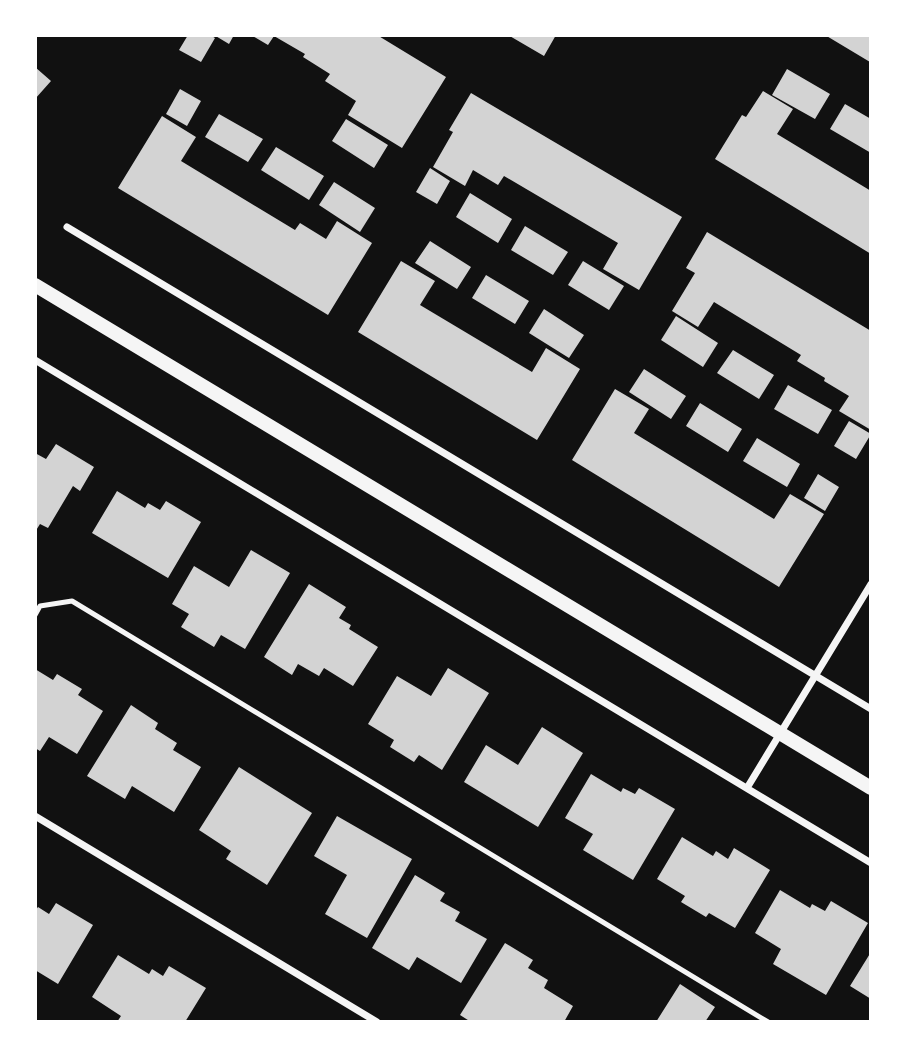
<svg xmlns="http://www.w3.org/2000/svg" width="906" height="1057" font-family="Roboto,sans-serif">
<rect width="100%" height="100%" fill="#111"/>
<path fill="#d3d3d3" d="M188 35H210L215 38 201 62 179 50Z
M214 35H234L229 44Z
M251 35H377L446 77 402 148 348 115 356 101 325 81 330 74 303 57 305 54 274 36 268 45Z
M508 35H556L544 56Z
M825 35H871V60L870 62Z
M35 67 51 81 35 99Z
M787 69 830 94 815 119 772 95Z
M180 89 201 101 187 126 166 114Z
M763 91 793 109 777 134 871 191V254L715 159 742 115 746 117Z
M471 93 682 217 639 290 603 269 618 243 504 176 498 185 473 170 465 186 433 167 453 132 449 130Z
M845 104 871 119V153L830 129Z
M219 114 263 139 248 162 205 137Z
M162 116 196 137 181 161 295 230 300 223 326 239 337 221 372 243 328 315 118 188Z
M346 119 388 145 374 168 332 141Z
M276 147 324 176 309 200 261 170Z
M430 168 450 181 437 204 416 192Z
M334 182 375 208 360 232 319 205Z
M470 193 512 219 498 243 456 217Z
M525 226 568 252 553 275 511 250Z
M707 232 871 331V430L839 411 849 396 824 381 825 378 797 361 801 355 714 302 698 327 672 311 695 273 686 268Z
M430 241 471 267 457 289 415 263Z
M401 261 435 281 420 305 532 372 546 348 580 369 537 440 358 332Z
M583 261 624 286 609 310 568 285Z
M486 275 529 301 515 324 472 298Z
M544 309 584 335 569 358 529 333Z
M676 316 718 343 703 367 661 340Z
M733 350 774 375 759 399 717 373Z
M644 369 686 396 671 419 629 392Z
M788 385 832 410 818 434 774 409Z
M615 389 649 409 634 433 774 519 790 494 824 514 779 587 572 460Z
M700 403 742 429 728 452 686 426Z
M849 421 871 434 856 459 834 446Z
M757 438 800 464 787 487 743 461Z
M56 444 94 467 80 491 73 486 48 528 40 524 35 532V453L46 459Z
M818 474 839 487 825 511 804 498Z
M117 491 145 508 148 503 160 510 166 501 201 522 168 578 92 533Z
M251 550 290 573 245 649 221 635 214 647 181 627 189 614 172 604 194 566 229 587Z
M309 584 346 607 339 618 351 625 349 629 378 647 353 686 324 668 319 676 298 664 292 675 264 657Z
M448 668 489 693 442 770 419 755 414 762 390 747 394 740 368 724 397 676 431 696Z
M35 669 53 680 57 674 82 689 78 695 103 711 77 754 49 737 40 751 35 748Z
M131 705 158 723 155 729 177 743 173 750 201 767 174 812 132 786 125 799 87 776Z
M542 727 583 753 538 827 464 782 486 745 518 765Z
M239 767 312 813 267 885 226 859 231 851 199 830Z
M591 774 621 792 623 788 635 794 639 788 675 809 633 880 583 850 593 834 565 818Z
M337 816 412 859 367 938 325 914 347 875 314 856Z
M682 837 713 856 716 851 728 859 734 848 770 870 735 928 709 913 706 917 681 902 685 896 657 879Z
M415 875 445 893 440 901 460 912 455 921 487 939 461 983 417 957 409 970 372 948Z
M780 890 810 908 812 904 825 911 831 901 868 923 826 995 773 964 781 949 755 933Z
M56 903 93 925 58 984 35 970V911L38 907 49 914Z
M505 943 533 960 528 968 548 980 544 988 573 1006 564 1022H471L460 1015Z
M871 952V999L850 986Z
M118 955 149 974 152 969 163 976 169 966 206 988 185 1022H117L121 1016 92 997Z
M680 984 715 1007 705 1022H656Z"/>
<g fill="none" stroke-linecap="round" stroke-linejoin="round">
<path stroke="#f5f5f5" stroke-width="5" d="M35 615 40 606 72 601 768 1022"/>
<path stroke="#f5f5f5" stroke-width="7" d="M67 227 871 709
M35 360 871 863
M747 788 871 584
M35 816 377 1022"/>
<path stroke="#f5f5f5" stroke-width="14" d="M35 285 871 788"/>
</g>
<rect width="906" height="1057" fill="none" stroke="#ffffff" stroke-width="74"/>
</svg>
